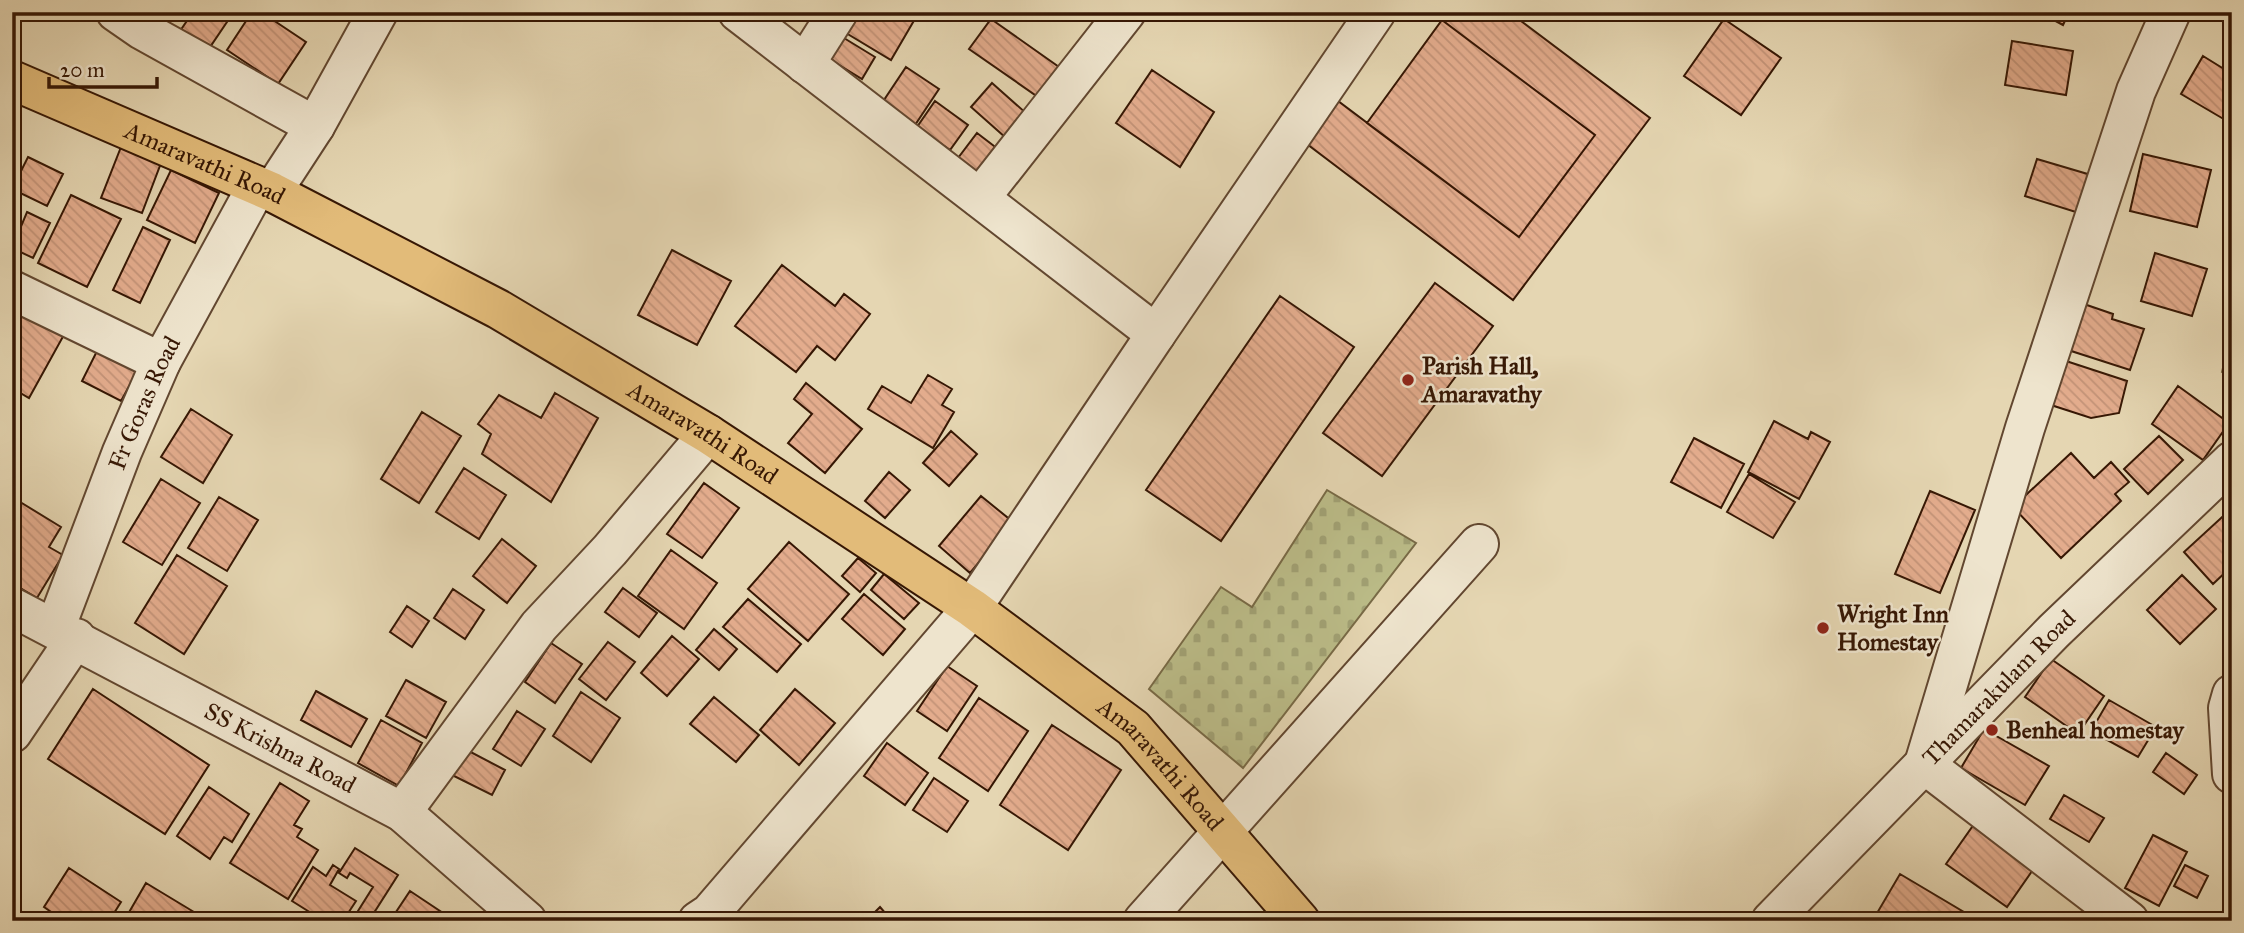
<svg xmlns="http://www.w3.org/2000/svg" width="2244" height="933" font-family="'IM FELL Great Primer',serif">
<defs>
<pattern id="grass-tufts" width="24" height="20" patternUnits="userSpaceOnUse" patternTransform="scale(1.75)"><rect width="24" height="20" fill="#bbbc88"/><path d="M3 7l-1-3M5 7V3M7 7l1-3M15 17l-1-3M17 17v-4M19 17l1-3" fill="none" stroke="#a1a174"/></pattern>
<pattern id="cemetery-stones" width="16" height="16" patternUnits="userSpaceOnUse" patternTransform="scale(1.75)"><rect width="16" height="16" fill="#bbbc88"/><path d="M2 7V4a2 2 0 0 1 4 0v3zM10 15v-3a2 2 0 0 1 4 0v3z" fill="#a1a174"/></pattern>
<pattern id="building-back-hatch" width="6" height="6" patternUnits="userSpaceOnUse" patternTransform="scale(1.75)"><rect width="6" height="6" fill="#e3ac8d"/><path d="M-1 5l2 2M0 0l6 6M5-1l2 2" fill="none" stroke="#c39378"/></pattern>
</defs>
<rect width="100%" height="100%" fill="#e5d6b2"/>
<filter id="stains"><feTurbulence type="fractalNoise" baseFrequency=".00286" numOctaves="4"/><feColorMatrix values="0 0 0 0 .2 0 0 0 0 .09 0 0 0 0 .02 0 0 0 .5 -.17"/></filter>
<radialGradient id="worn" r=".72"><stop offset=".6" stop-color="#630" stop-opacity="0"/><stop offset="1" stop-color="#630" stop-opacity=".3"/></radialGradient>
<path fill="url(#grass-tufts)" stroke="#786a46" stroke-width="2" d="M2232 332V377L2222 372Z"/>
<path fill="url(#cemetery-stones)" stroke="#786a46" stroke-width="2" d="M1327 490 1416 543 1243 768 1149 689 1221 587 1252 607Z"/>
<path fill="url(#building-back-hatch)" stroke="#361704" stroke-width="2" d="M193 12H225L231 16 206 53 178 34Z
M252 12H261L306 42 278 84 227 50Z
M289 12H304L299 19Z
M771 12H785L780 19Z
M852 12H919L891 60 841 30Z
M1448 12H1509L1650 118 1513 300 1299 138 1330 95 1519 237 1595 135 1442 20Z
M2039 12H2069L2063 25Z
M991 19 1059 67 1038 97 969 49Z
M1724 19 1781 58 1741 115 1684 76Z
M1442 20 1595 135 1519 237 1367 123Z
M839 35 875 57 862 79 826 57Z
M2012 41 2073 51 2066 95 2005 85Z
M2203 56 2232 74V113L2227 121 2181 94Z
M906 67 939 89 911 131 878 109Z
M1152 70 1214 112 1180 167 1116 123Z
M992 83 1036 122 1014 145 971 107Z
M935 101 968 125 950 150 917 127Z
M977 133 1007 156 985 185 955 162Z
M121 147 161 163 142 213 101 198Z
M2143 154 2211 170 2197 227 2130 211Z
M28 157 63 174 47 206 12 189Z
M2037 159 2091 175 2079 213 2025 196Z
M171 170 219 193 195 243 147 220Z
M71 195 121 219 87 287 38 263Z
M27 212 50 223 33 258 12 248Z
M143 227 170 240 140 303 113 290Z
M672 250 731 281 697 345 638 315Z
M2155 253 2207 269 2192 316 2141 301Z
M782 265 835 306 844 294 870 314 835 360 817 346 796 372 735 326Z
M1435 283 1493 326 1382 476 1323 433Z
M1280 296 1354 347 1221 541 1146 490Z
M2081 303 2113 314 2112 319 2144 329 2130 370 2065 349Z
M12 304 65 333 29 398 12 388Z
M97 351 137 372 121 401 82 381Z
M2066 361 2127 381 2119 413 2091 418 2051 405Z
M928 375 952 389 942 405 954 412 933 448 868 409 882 386 911 403Z
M806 383 862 429 825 473 788 443 812 414 794 399Z
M2178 386 2229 423 2203 460 2152 424Z
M555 393 598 418 551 502 482 454 491 434 478 424 499 395 541 418Z
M191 409 232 435 203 483 161 457Z
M422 412 461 436 419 503 381 479Z
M1774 421 1808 439 1811 432 1830 442 1799 499 1748 472Z
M951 431 977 454 949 486 923 463Z
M2159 436 2183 460 2148 494 2124 469Z
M1694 438 1744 464 1721 508 1671 482Z
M2071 453 2094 478 2111 462 2129 482 2115 494 2121 501 2061 558 2013 507Z
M464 468 506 495 479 539 436 512Z
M889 472 910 490 885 518 865 501Z
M1749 474 1795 502 1773 538 1727 512Z
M161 479 200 503 162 565 123 542Z
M704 483 739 508 702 558 667 534Z
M1930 491 1975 510 1940 593 1895 574Z
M981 496 1013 522 970 573 939 546Z
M12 497 61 527 49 547 63 555 37 598 12 583Z
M219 497 258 520 227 571 188 548Z
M2232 508V566L2213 584 2184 552Z
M502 539 536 566 507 603 473 576Z
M789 542 849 594 808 641 748 589Z
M671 550 717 583 684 629 638 596Z
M177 555 227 586 184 654 135 623Z
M858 558 876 573 860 592 842 576Z
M884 574 919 603 904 619 871 590Z
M2182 575 2216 609 2180 644 2147 610Z
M623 588 657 613 639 637 605 612Z
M453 589 484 610 465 639 434 618Z
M864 594 905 629 883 655 842 619Z
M748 599 801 644 777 672 723 627Z
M407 606 429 621 412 647 390 632Z
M714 629 737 649 719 670 696 650Z
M672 636 699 659 667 696 641 673Z
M608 642 635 662 606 700 579 679Z
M551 643 582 664 555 703 525 682Z
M2051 659 2104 696 2078 734 2025 697Z
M947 666 977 686 947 731 917 711Z
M406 680 446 702 426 738 386 716Z
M93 689 209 765 165 834 48 759Z
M795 689 835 723 799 765 760 730Z
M316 691 367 719 351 747 301 720Z
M581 692 620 718 591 762 553 736Z
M714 697 759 735 736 762 690 724Z
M979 698 1028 731 988 791 939 758Z
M2109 700 2156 727 2138 757 2091 731Z
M517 711 545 729 521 766 493 749Z
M381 720 422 743 399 786 358 763Z
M1052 725 1121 770 1068 850 1000 805Z
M1984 729 2049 766 2025 805 1961 768Z
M887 743 928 773 905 805 864 776Z
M463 748 505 770 492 795 450 774Z
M2166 753 2197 775 2184 794 2153 772Z
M934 778 968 801 947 832 913 810Z
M280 783 309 801 294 825 302 829 297 837 318 850 288 899 230 863Z
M209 787 249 814 232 842 224 837 210 859 177 836Z
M2064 795 2104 818 2089 842 2050 819Z
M1977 820 2037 864 2007 907 1946 864Z
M2153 835 2187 852 2159 906 2125 888Z
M2232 835V852L2224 848Z
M355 848 398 875 370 919 358 911 373 887 350 873 347 878 339 873Z
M333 865 339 869 330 885 356 901 343 921 333 915 329 921H324L292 901 313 867 326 876Z
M2185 865 2208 876 2197 898 2174 886Z
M69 868 121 902 109 921H50L54 914 44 907Z
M1900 874 1979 921 1873 920Z
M146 883 194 912 189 921H124Z
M410 891 449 917 446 921H390Z
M880 907 892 921H866Z
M268 913 281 921H263Z"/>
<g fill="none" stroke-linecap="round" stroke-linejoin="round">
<g stroke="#624730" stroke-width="42">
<g id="minor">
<path d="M116 12 142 30 315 126"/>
<path d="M805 64 838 12"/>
<path d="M272 192 315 126 378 12"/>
<path d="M980 198 1126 12"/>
<path d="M12 290 161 362"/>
<path d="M1156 334 1376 12"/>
<path id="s1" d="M12 607 402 812 527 921"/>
<path id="s2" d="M55 629 122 452 161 362 257 186"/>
<path d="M2232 694 2228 708 2232 774"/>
<path d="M12 733 76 638"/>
<path d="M402 812 539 626 610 550 708 434"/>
<path d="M698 921 710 913 972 608 1156 334 738 12"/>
<path d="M1143 921 1479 544"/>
<path id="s3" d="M1771 921 2054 631 2232 461"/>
<path d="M2129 921 1924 764 2025 428 2136 91 2171 12"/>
</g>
</g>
<g stroke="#361704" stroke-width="42">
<g id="major">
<path id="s4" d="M12 80 272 192 498 309 708 434 972 608 1133 728 1300 921"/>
</g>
</g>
<use href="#minor" stroke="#eee4cd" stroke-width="38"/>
<use href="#major" stroke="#e2bb79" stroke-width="38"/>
</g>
<g fill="#8f2418" stroke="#eee4cd" stroke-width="2.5">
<circle cx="1408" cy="380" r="7"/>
<circle cx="1823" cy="628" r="7"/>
<circle cx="1992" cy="730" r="7"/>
</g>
<g text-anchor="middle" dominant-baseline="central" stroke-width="5" stroke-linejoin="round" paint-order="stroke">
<g font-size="24" fill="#361704" stroke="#eee4cd">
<text stroke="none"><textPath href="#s4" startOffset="210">Amaravathi Road</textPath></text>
<text stroke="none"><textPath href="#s2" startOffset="243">Fr Goras Road</textPath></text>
<text stroke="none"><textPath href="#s4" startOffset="777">Amaravathi Road</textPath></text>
<text stroke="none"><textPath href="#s3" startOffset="326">Thamarakulam Road</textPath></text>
<text stroke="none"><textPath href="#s1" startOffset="303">SS Krishna Road</textPath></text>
<text stroke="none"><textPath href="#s4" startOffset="1344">Amaravathi Road</textPath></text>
</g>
<g font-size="24" font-weight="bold" fill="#361704" stroke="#eee4cd" text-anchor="start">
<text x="1422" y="366">Parish Hall,<tspan x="1422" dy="28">Amaravathy</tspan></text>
<text x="1837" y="614">Wright Inn<tspan x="1837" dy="28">Homestay</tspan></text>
<text x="2006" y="730">Benheal homestay</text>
</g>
</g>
<rect width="2244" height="933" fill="none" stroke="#e5d6b2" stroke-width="42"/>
<rect x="14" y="14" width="2216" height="905" fill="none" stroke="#361704" stroke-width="3.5"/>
<rect x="21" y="21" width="2202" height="891" fill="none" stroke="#361704" stroke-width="2"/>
<path d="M49 77v10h108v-10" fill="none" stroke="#361704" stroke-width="3.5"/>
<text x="60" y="77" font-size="21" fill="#361704" stroke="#eee4cd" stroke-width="5" paint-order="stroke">20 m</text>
<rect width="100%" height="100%" filter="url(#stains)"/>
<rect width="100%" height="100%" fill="url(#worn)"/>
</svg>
